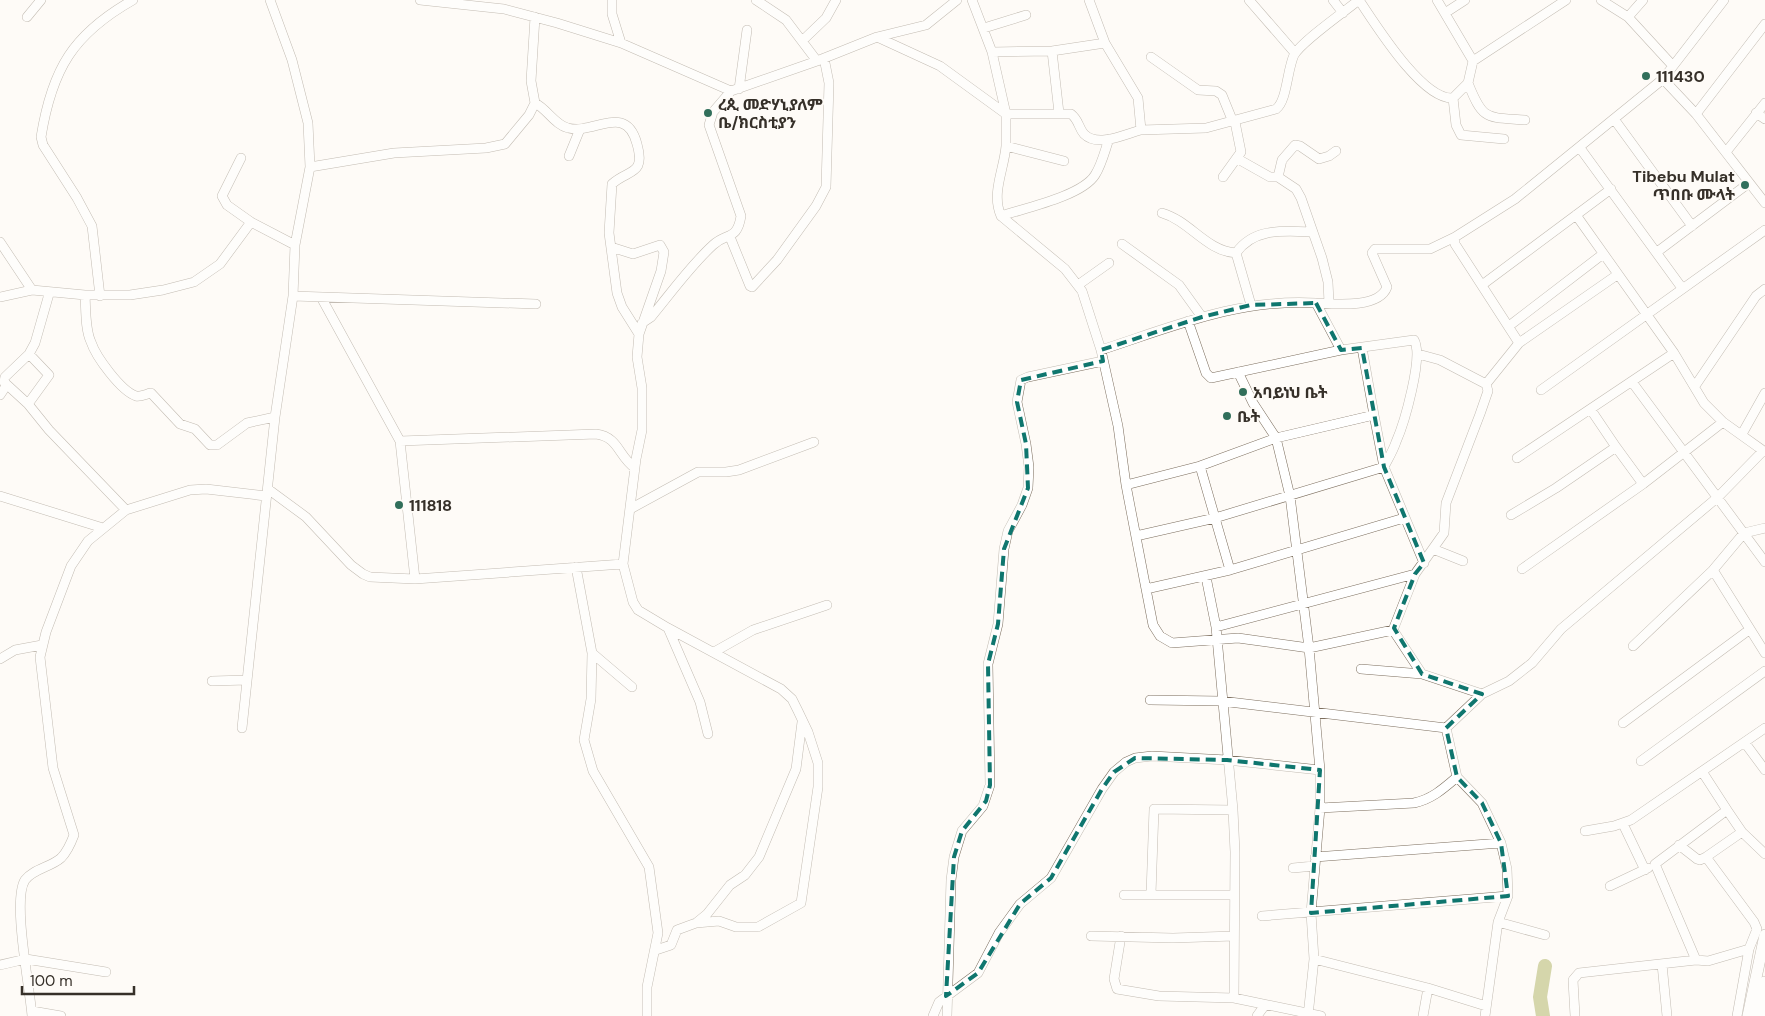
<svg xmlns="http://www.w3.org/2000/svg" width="1765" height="1016" font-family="'DM Sans','Noto Sans Ethiopic',sans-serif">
<rect width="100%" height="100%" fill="#fefbf7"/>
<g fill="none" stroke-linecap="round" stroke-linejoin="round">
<path stroke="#a5a84f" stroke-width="14" d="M1543 1016 1540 997 1545 966"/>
<g stroke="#7d6f5f" stroke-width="10">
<path id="minor" d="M420 0 504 9 557 23 621 43 731 91 817 61
M612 0V14L621 43
M756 0 786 20 817 61 877 37
M957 0 926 25 877 37 940 66 1006 114C1006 125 1006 135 1006 146 1004 170 991 193 1001 216 1025 208 1082 196 1095 175 1102 164 1105 150 1109 139
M972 0 992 52 1006 114H1071C1079 120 1078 127 1084 134 1098 148 1125 134 1141 130
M1089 0 1105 43 1138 98 1141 130 1206 128 1276 109C1287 101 1287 70 1294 55 1301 42 1345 11 1359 0
M1249 0 1295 53
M1333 0 1343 13
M1359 0C1376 25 1422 100 1453 98L1468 83 1473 61 1437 0
M1601 0 1628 17 1673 66
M1445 13 1465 0
M27 17 41 0
M1628 17 1643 0
M984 28 1026 15
M802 41 826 18 836 0
M1052 51 1059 113
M992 52 1052 51 1105 43
M1151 57 1198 90 1216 91 1222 95 1233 122
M1473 61 1566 0
M1663 79 1696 114 1765 203
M1468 83C1483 121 1486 117 1525 120
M739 89 747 30
M1453 98 1456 125 1461 135 1504 139
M535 103C547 109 555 125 568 128 594 135 626 102 637 144 646 176 628 169 612 184L609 233 617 293 622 307 639 334
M1756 113 1765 119
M1696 114 1765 24
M1614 119 1692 226
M1006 146 1064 161
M1580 148 1682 288
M1726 152 1765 103
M569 156 580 129
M241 158 222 196 227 205 251 222
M1238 159 1270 177H1278L1296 189 1301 198 1322 258 1328 282 1329 303
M310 167 394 153 486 148 505 144 529 115 535 103 531 81 535 17
M1223 177 1241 152 1235 122
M1278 177 1282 160 1295 145 1300 146 1319 159 1329 156 1336 151
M1162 213C1190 221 1206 251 1236 253L1251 305
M1576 215 1674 353 1704 403 1723 422 1765 452
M1001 216 1065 269 1082 291 1101 350 1118 426 1126 485 1146 589 1230 570 1404 518
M730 237 750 286 752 287 777 260 816 206 826 187 829 83 824 58
M0 242 32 290
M1122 244 1179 285 1202 317
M1657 252 1749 183
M1236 253C1254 227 1285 231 1313 232
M1078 285 1109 263
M1482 285 1611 189
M49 294 35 343 29 354 5 377 4 382 28 404 49 430 126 510
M85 295C86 310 85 329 91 342 96 357 121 391 136 396 141 397 146 394 151 393L180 424 195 429 210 445H217L247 423 275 417
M100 296 92 226 77 198 43 145 41 137C52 69 73 34 133 0
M293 296 536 304
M0 297 32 290 85 295H130L163 290 194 282 220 264 251 222 295 245
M321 297 400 441 415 579 623 564 636 459 642 430V388L637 357 639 334 661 271 664 252 660 245 633 254 611 247
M1316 303C1333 304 1379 309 1387 287L1372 253 1375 249H1430L1455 237 1515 199 1663 79 1724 0
M642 323 651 317C671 293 690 266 713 245 727 232 737 241 741 216L709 125 713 112 731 91
M1509 326 1603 254
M1519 343 1617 275
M1362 348 1374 415
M1101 350C1172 327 1240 298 1316 303L1341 350
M1418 354 1440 360 1486 384
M1238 372 1253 403 1276 438 1290 496 1309 648 1320 770V808L1311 913 1314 959 1308 1016
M1632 382 1765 562
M1695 386 1756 296 1765 289
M1541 390 1765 230
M0 395 6 386
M28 404 49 375 29 354
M1742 434 1765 393
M400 441 596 434C619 437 618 456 635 468
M1616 447 1643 484
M1517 458 1674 353
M1200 466 1230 570
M1126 485 1200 466 1276 438 1374 415 1384 467 1424 563
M268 489 306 517 351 565 363 574 370 577 415 579
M0 496 103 528
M632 508 698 472H726L739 470 814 442
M1511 515 1556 488 1616 447 1591 410
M1136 536 1215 518 1384 467C1388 459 1393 451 1396 442 1404 424 1424 356 1414 340L1341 350 1211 378 1206 373 1188 321
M1433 549 1463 561
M623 564 633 602 638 610 668 628 700 702 708 734
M576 567 592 653 591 699 584 740 593 771 649 867 658 933 647 987V1016
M1522 569 1643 484 1723 422
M1713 570 1744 533 1765 528
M1206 577 1216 627 1233 810 1235 852 1234 998
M1146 589 1153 625 1160 636 1172 643 1238 638 1309 648 1393 630 1422 674 1482 694
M1216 627 1415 574
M668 628 781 689 792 699 798 711 808 732 818 763V787L801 903 758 927H736L719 921 696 923
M1393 630 1415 574 1444 533 1446 503 1480 414 1488 391 1486 384 1519 343 1455 244V237
M1633 646 1713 570 1765 653
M714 652 753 630 827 605
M592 653 632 687
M0 659 15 650 42 645
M1361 669 1422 674
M212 681 247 680
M1150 700 1221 701 1446 728 1482 694 1509 681 1532 663 1561 629 1718 497 1763 451
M1623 723 1749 630
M242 728 275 417 293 296 295 245 310 167 308 123 292 60 270 0
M1446 728 1457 777 1482 803 1501 843 1507 869 1508 896 1498 922 1485 1016
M1745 743 1765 770
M1641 761 1765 671
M1320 808 1414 803C1432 799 1443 789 1457 777
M1727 810 1742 832 1765 854
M1623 824 1645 870
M1585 831 1614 826 1631 820 1765 728
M1315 857 1501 843
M1706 857 1742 832
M1293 868 1314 866
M1610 886 1648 868
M1151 894 1154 809 1233 810
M1124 895H1234
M1262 916 1508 896
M1498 922 1545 935
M1091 936 1173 938 1234 936
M1121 936 1114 979 1117 989 1159 996 1234 998 1321 1016
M656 950 671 945 677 930 696 923 707 914 730 885 745 875 759 857 796 769 802 722
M1314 959 1428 988 1486 1006
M1696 960 1655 864 1727 810 1703 773
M1662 964 1667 1016
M0 965 26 959 106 972
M32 1011 61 1016
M32 1016C30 988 12 900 25 880 33 869 51 867 61 858 67 852 71 843 74 835L53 768 40 657 46 632 71 566 88 541 126 510 190 490 206 489 266 496
M933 1016 939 1002 978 973 999 933 1020 904 1051 878 1102 789 1114 772 1126 762 1135 758 1152 756 1227 760 1320 770
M947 1016 951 880 954 857 962 831 983 806 990 785 988 664 998 624 1004 549 1008 531 1022 505 1028 488 1029 467 1026 444 1017 402 1021 380 1028 377 1103 361
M1257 1016 1265 1005
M1423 1016 1428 988
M1575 1016 1573 980 1579 973 1696 960 1708 961 1749 949 1757 929 1754 922 1706 857 1700 860 1697 859 1679 845
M1737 1016 1749 949"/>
</g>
<g stroke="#7d6f5f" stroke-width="12">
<path id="tertiary" d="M1748 1016 1765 935"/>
</g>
<g stroke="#7d6f5f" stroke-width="16">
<path id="trunk" d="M1760 1016 1765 984"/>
</g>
<use href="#minor" stroke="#fff" stroke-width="9"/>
<use href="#tertiary" stroke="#fff" stroke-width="11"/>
<use href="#trunk" stroke="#fff" stroke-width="15"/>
</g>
<path d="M0 0H1765V1016H0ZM1316 303 1341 350 1362 348 1384 467 1424 563 1415 574 1394 628 1422 674 1482 694 1446 728 1457 777 1482 803 1501 843 1508 896 1311 913 1320 770 1227 760 1135 758 1114 772 1102 789 1051 878 1020 904 978 973 946 996 954 857 962 831 986 801 990 785 988 664 998 624 1004 549 1028 488 1026 444 1017 402 1021 380 1103 361 1101 350 1202 317 1251 305Z" fill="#fefbf7" fill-opacity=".55" fill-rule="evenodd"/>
<path fill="none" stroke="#0f766e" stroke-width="4" stroke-dasharray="10 6" stroke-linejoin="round" d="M1316 303 1341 350 1362 348 1384 467 1424 563 1415 574 1394 628 1422 674 1482 694 1446 728 1457 777 1482 803 1501 843 1508 896 1311 913 1320 770 1227 760 1135 758 1114 772 1102 789 1051 878 1020 904 978 973 946 996 954 857 962 831 986 801 990 785 988 664 998 624 1004 549 1028 488 1026 444 1017 402 1021 380 1103 361 1101 350 1202 317 1251 305Z"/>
<g fill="#316f5b" stroke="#fefbf7" stroke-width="2">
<circle cx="1646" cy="76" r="5"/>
<circle cx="708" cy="113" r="5"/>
<circle cx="1745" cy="185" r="5"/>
<circle cx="1243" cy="392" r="5"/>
<circle cx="1227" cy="416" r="5"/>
<circle cx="399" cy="505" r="5"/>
</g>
<g text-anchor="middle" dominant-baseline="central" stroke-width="4" stroke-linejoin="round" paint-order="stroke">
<g font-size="16" font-weight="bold" fill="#363029" stroke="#fefbf7" text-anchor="start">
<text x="1656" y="76">111430</text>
<text x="718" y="104">ረጲ መድሃኒያለም<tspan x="718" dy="18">ቤ/ክርስቲያን</tspan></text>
<text x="1735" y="176" text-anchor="end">Tibebu Mulat<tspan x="1735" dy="18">ጥበቡ ሙላት</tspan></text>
<text x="1253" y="392">አባይነህ ቤት</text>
<text x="1237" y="416">ቤት</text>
<text x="409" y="505">111818</text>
</g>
</g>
<path d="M22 986v8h112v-8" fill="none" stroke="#363029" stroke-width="2.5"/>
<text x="30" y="986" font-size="15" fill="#363029" stroke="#fefbf7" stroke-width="4" paint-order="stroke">100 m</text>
</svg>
